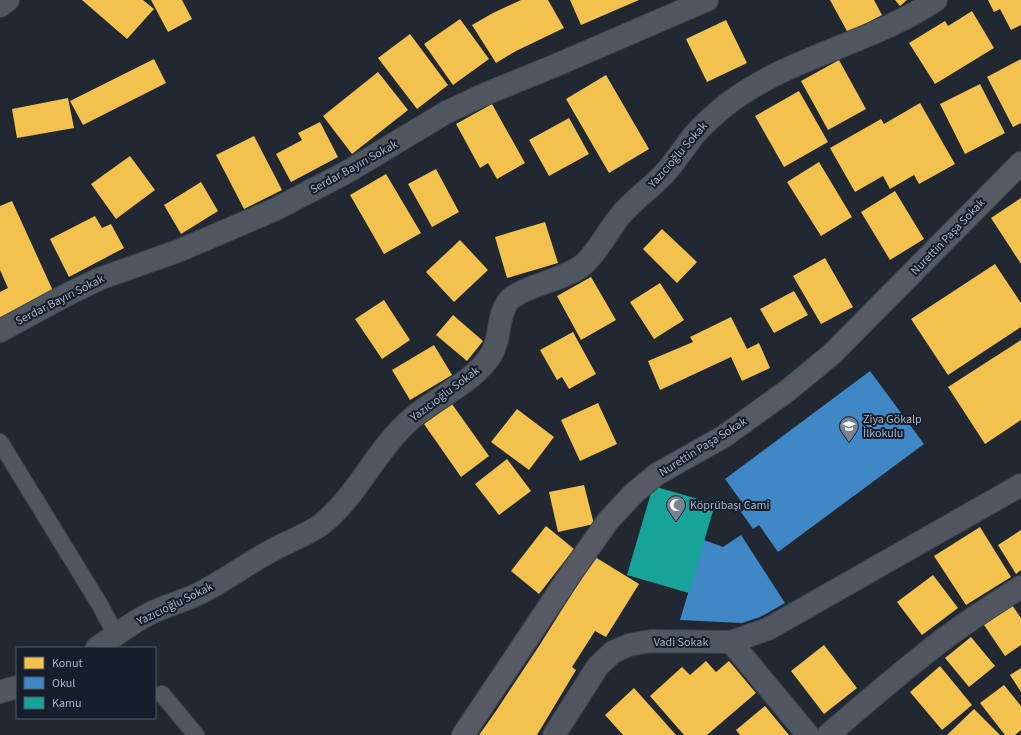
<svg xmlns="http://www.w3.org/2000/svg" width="1021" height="735" font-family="'Source Sans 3',sans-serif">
<rect width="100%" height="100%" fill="#222831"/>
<path fill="#f2c14e" d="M82 0H143L154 9 127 39Z
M151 0H182L192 19 168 32Z
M521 0H548L564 28 516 51 496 63 472 25 493 13Z
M570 0H639L581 25Z
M830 0H874L882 15 848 33Z
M895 0H907L900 6Z
M988 0H1021V25L1011 30 1000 9 994 12Z
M972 11 994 48 935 84 909 43 945 21 948 26Z
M460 19 489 59 453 85 424 44Z
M726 20 747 63 707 82 686 39Z
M410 34 448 85 417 109 378 58Z
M154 59 166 83 83 125 70 101Z
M1021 59V123L1013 127 987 77Z
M839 60 866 109 828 130 801 81Z
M378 72 408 110 352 154 323 116Z
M606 75 649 149 609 173 566 99Z
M980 84 1005 133 965 154 940 104Z
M799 91 828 142 784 167 755 116Z
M68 98 74 128 17 138 12 109Z
M920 103 955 164 919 184 914 175 890 189 883 176 855 192 830 148 881 119 884 124Z
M492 104 525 163 497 179 488 163 480 168 456 124Z
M569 118 589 154 549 176 529 140Z
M320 122 338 157 291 182 276 154 302 140 298 133Z
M254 136 282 190 244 209 216 155Z
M130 156 155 190 116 219 91 184Z
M819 162 852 217 821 236 787 182Z
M436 169 459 212 432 227 408 184Z
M386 174 421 233 384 254 350 195Z
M201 182 218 211 181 234 164 205Z
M895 191 924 239 890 260 861 212Z
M1021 198V264L991 218Z
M12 201 54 293 0 319V292L8 288 0 270V206Z
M95 216 102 228 111 224 124 248 69 277 50 239Z
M545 222 558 263 507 278 495 237Z
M662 229 697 262 677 283 643 249Z
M460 240 488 270 454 302 426 272Z
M825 258 853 307 821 324 793 276Z
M995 264 1021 303V327L948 375 911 319Z
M591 277 616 320 581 340 557 296Z
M660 283 684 320 654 339 630 302Z
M794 291 808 315 774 333 760 309Z
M384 300 410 340 382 359 355 319Z
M453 315 483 341 467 361 436 335Z
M731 317 747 349 759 343 770 368 742 381 731 357 660 390 648 361 693 342 690 337Z
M573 332 596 374 569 389 562 377 557 380 540 350Z
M1021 340V420L985 444 948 387Z
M434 345 452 375 410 400 392 370Z
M598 403 617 444 580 461 561 420Z
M452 404 489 456 461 477 424 424Z
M517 409 554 437 529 470 491 442Z
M507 459 531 491 499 515 475 484Z
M584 485 594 524 558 532 549 492Z
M546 526 574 549 539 594 511 571Z
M980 527 1011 577 966 605 934 556Z
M1021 530V570L1016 574 998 545Z
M595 557 639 584 606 637 595 631 572 667 576 670 537 735H479L496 711 539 646Z
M933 575 958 608 922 635 897 602Z
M1010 602 1021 618V645L1005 656 982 622Z
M971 637 995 666 969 687 945 658Z
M824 645 857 688 824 714 791 671Z
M706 661 716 672 729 661 756 693 707 735H684L650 696 682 667 690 675Z
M940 666 972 705 942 730 910 692Z
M1021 668V692L1010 675Z
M1004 685 1021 706V730L1015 735H1005L980 703Z
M634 688 660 717 676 735H623L605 715Z
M765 706 789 735H740L736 730Z
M974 709 1000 735H947Z"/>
<path fill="#3f88c5" d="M870 371 924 444 778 552 759 525 753 529 741 512 746 508 725 479Z
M741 535 785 603 760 617 742 623 680 620 704 540 723 547Z"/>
<path fill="#17a398" d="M653 486 715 504 689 593 627 575Z"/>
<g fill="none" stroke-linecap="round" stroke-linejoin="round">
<g stroke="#3e434a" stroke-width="18">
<path id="lane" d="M0 442 100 605 116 635
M162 694 196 735"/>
</g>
<g stroke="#3e434a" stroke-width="24">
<path id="street" d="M0 6 8 0
M0 331 70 293 99 279 178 251 274 210 347 172 445 113 483 95 554 66 707 0
M731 642 808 735
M97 648C113 637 130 624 147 615 163 606 182 602 198 594 223 582 245 565 269 552 286 542 306 536 322 524 358 495 376 450 410 420 436 397 472 384 491 355 501 339 497 318 507 303 518 286 565 281 584 264 598 251 608 231 620 216 633 200 650 189 664 174 675 162 684 148 694 135 704 124 715 114 726 105 789 56 871 44 936 0
M0 692 17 687
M554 735 598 666 613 652 629 645 651 641 731 642 768 629 1021 485
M828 735C865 703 902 671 940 642 966 622 994 604 1021 587"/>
</g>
<g stroke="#3e434a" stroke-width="24">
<path id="secondary" d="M463 735 572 572 608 521 634 493 657 474 723 437 787 391 832 354 1021 163"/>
</g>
<use href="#lane" stroke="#515760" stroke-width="16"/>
<use href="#street" stroke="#515760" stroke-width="22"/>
<use href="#secondary" stroke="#555a64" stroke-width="22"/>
</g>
<defs>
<g id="school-pin" transform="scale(1)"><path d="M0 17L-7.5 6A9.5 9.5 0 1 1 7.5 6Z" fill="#7a8291" stroke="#161e2b"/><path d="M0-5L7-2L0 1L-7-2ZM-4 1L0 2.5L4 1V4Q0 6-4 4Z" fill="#fff"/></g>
<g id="mosque-pin" transform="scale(1)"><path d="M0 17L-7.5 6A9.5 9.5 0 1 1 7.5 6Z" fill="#7a8291" stroke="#161e2b"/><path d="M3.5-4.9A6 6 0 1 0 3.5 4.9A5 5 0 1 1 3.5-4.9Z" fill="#fff"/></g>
</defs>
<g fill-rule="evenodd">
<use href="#school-pin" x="849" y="426"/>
<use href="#mosque-pin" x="676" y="505"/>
</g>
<g text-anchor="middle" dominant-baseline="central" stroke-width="4" stroke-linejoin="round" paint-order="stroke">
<g font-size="12" fill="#a9b3c5" stroke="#161e2b">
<text transform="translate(678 155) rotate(-49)">Yazıcıoğlu Sokak</text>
<text transform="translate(354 167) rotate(-29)">Serdar Bayırı Sokak</text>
<text transform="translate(948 237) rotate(-46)">Nurettin Paşa Sokak</text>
<text transform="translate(60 300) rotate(-27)">Serdar Bayırı Sokak</text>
<text transform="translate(445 394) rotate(-37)">Yazıcıoğlu Sokak</text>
<text transform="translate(703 447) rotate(-32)">Nurettin Paşa Sokak</text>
<text transform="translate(175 604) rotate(-26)">Yazıcıoğlu Sokak</text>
<text x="681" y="642">Vadi Sokak</text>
</g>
<g font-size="12" fill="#a9b3c5" stroke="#161e2b" text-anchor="start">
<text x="863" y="419">Ziya Gökalp<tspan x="863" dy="14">İlkokulu</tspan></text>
<text x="690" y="505">Köprübaşı Cami</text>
</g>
</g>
<rect x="16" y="647" width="140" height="72" fill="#161e2b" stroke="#515a69"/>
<rect x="24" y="657" width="20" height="12" fill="#f2c14e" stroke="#515a69"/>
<text x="52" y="667" font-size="12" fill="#a9b3c5">Konut</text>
<rect x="24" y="677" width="20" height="12" fill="#3f88c5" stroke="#515a69"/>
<text x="52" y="687" font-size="12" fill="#a9b3c5">Okul</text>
<rect x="24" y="697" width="20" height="12" fill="#17a398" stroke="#515a69"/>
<text x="52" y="707" font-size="12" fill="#a9b3c5">Kamu</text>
</svg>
